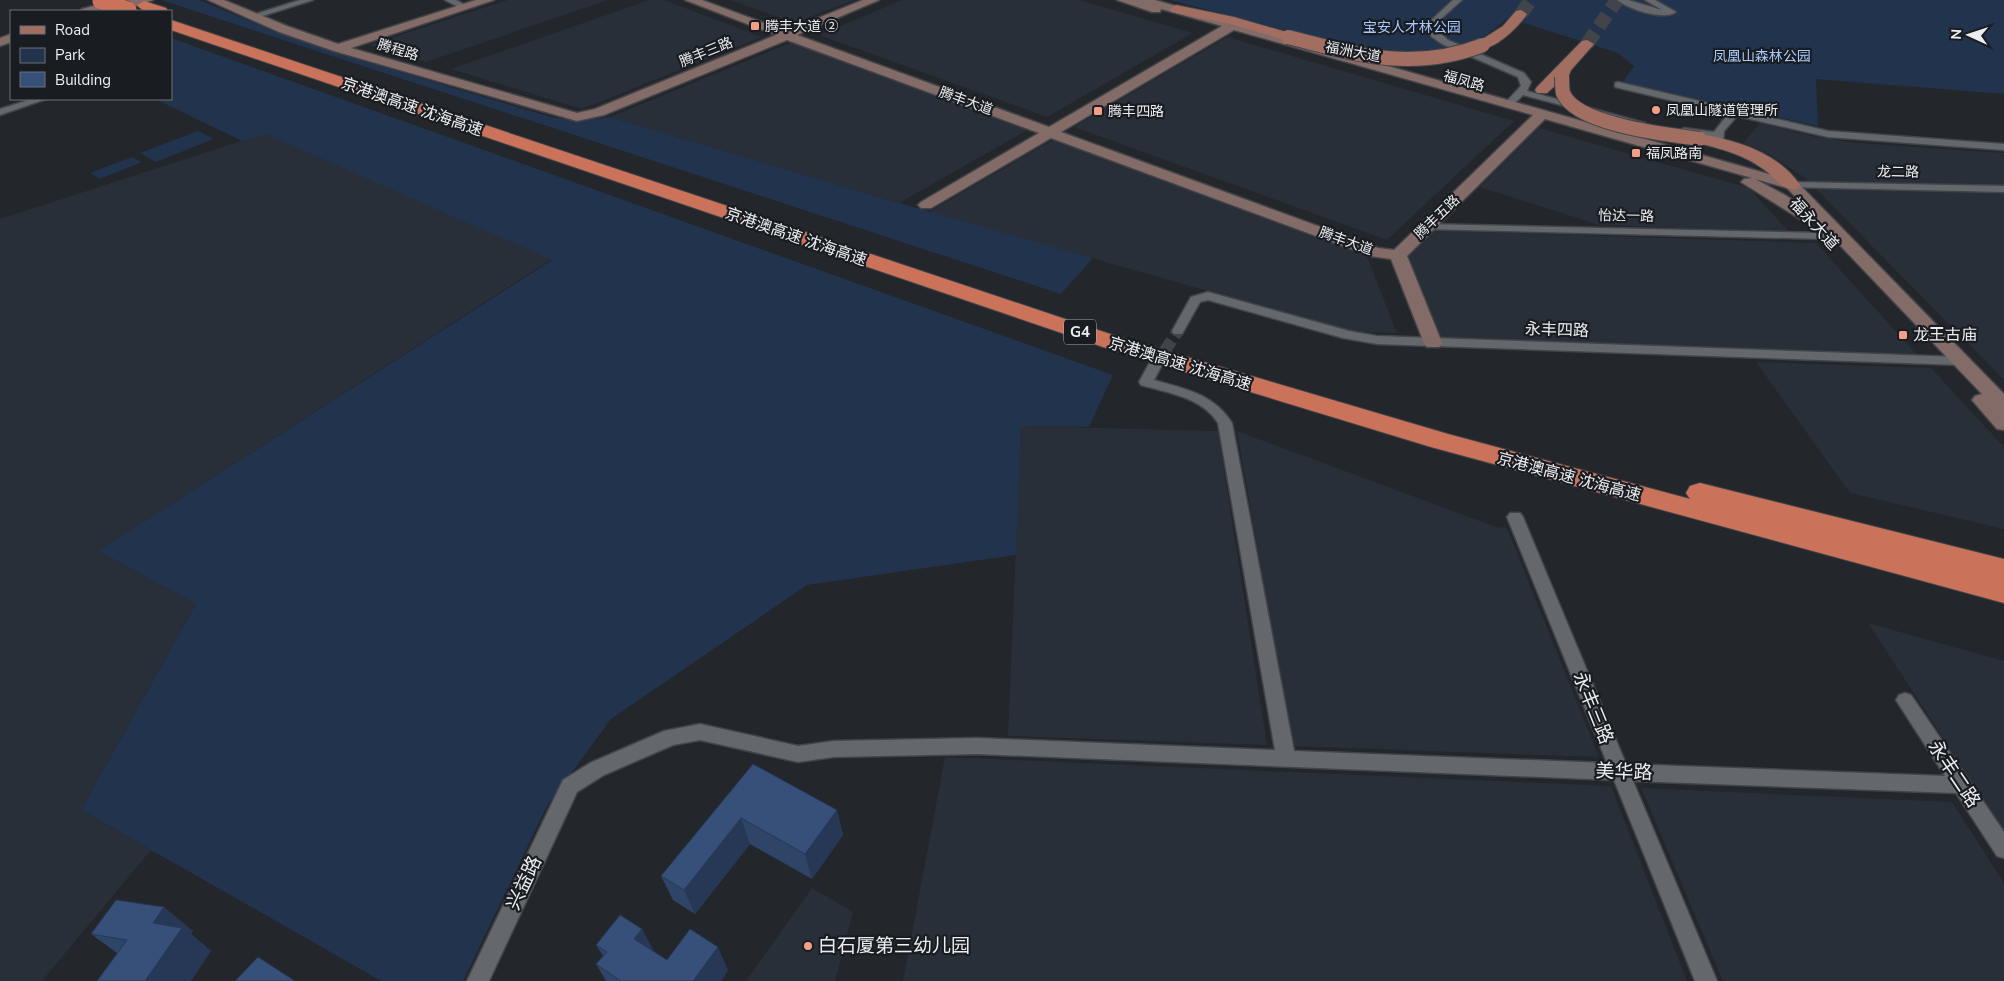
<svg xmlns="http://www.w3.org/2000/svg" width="2004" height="981" font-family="'Nunito Sans','Noto Sans SC',sans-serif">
<rect width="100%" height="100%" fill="#23262a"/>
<path fill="#292f39" d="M508 0H608L426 62 369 45Z
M649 0H664L762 37 582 109 451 69Z
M730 0H853L795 23Z
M902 0H1079L1193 33 1047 117 819 35Z
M1227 37 1514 121 1387 240 1074 127Z
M795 41 1031 128 899 203 610 117Z
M1760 123 1816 137 1858 143 2004 153V380L1804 177 1769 154 1743 143Z
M1539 128 1749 188 1789 232 1599 225 1480 187Z
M266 133 552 259 98 551 196 604 81 810 151 850 42 981H0V219Z
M1056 138 1366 254 1397 333 1352 332 929 212Z
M1430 230 1816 243 1917 355 1437 337 1406 257Z
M1756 362 1931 368 2004 447V529L1850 493Z
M1021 426 1218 431 1267 745 1008 736Z
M1237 431 1496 527 1507 528 1599 757 1292 746Z
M1868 623 2004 661V831Z
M945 757 1611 786 1687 981H903Z
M1641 788 1952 802 2004 883V981H1723Z
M812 888 853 912 835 981H746Z"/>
<path fill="#22334d" d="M161 0H199L274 31 330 51 551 117 578 121 610 117 899 203 1093 258 1061 294Z
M1170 0H2004V94L1816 79 1818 126 1623 82 1634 66 1618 53 1508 18 1478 42 1412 55 1311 37Z
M171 38 1113 375 1089 427 1021 426 1016 555 807 585 611 719 547 806 463 981H381L81 810 196 604 98 551 552 260 266 134 242 141 155 99H171Z
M198 131 214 139 156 162 140 153Z
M132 157 142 162 100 179 90 173Z"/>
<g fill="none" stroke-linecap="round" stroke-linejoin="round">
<path stroke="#414448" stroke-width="12" stroke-dasharray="12 5.5" stroke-linecap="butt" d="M1155 365 1178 331"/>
<path stroke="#414448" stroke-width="14" stroke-dasharray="14 7" stroke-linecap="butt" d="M1521 14 1531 0
M1587 44 1617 0"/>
<g stroke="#424448" stroke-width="3">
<path id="street" d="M300 0H313L256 18 249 16Z
M445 0H456L469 7 462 9Z
M1453 0H1462L1433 26 1448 40 1524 73 1531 82 1527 91 1645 123 1640 126 1523 95 1512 106H1506V102L1521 86 1518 77 1442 44 1432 37 1425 26Z
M1617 0H1628L1662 10 1645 0H1655L1676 12C1663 21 1629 9 1617 0Z
M1618 82 1828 131 2004 144V150L1828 137 1737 116 1724 131 1723 142 1718 145 1714 144 1713 138 1684 134 1679 131 1684 128 1714 132 1728 114 1615 87V83Z
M32 99H46L0 115V109Z
M1792 182 2004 186V192L1788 187V183Z
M1427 224 1825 233 1831 236 1825 239 1423 229 1421 227Z
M1208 292 1349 331 1377 336 1960 357 1967 361 1960 365 1377 344 1343 338 1208 300 1200 302 1182 334H1174L1172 331 1191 297Z
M1155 361 1162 365 1154 380C1185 389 1214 394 1232 423L1294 751 1607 763 1507 517 1510 513H1520L1523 517 1626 764 1945 776 1896 700 1899 695 1905 693 1911 695 2004 832V858L1997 856 1956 793 1633 781 1717 981H1695L1614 780 977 754 834 757 798 762 700 740 673 745 604 775 577 792 489 981H467L563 780 590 763 664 731 700 724 798 746 834 741 977 738 1275 750 1218 423C1202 397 1168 393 1141 385L1139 382 1150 362Z"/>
</g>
<g stroke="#424448" stroke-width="3">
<path id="secondary" d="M115 0H153L121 11H112L111 8 98 11H80L82 9Z
M208 0H224L287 26 338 44 476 0H494L351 48 577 113 595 109 776 35 685 0H702L786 31 863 0H879L797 35 1049 127 1222 26 1161 9 1160 12H1152L1117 0H1155L1797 182 2004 394V430L1997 429 1972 400 1975 396 1982 394 1813 217 1806 221 1800 219 1741 182 1744 179 1752 178 1545 119 1407 256 1442 343 1439 347H1427L1424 343 1391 259 1370 256 1051 138 931 208H921L918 205 921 202 1039 133 787 40 604 115 577 121 334 51 279 32ZM1234 30 1533 115 1394 250 1378 248 1061 132ZM1755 179 1787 188 1807 209 1785 195Z
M11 34V42L0 46V38Z"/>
</g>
<g stroke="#424448" stroke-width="2">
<path id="primary" d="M1176 5 1234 17 1293 34 1295 37 1288 41 1231 24 1171 12 1170 9Z
M1521 10 1527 14C1519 26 1494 52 1478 48L1476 45 1478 42 1503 26 1516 11Z
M1587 40 1594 44 1571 70 1567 80 1560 81 1547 93H1537L1535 90 1537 87 1582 41Z
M1700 134C1736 140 1779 153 1800 185L1798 189C1784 192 1776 179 1766 171 1744 154 1721 149 1694 142L1692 139Z"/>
</g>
<g stroke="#424448" stroke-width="2">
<path id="highway" d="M144 1 166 8 168 11C158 12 144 14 137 5Z
M171 20 1119 337 1448 434 1690 499 1686 493 1690 486 1700 483 2004 559V603L1431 447 1103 347 171 30Z"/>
</g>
<use href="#street" fill="#64686d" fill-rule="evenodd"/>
<use href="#secondary" fill="#836b68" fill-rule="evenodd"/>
<use href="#primary" fill="#a26e62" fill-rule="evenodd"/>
<use href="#highway" fill="#cb725b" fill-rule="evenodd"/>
<g stroke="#424448" stroke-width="16" stroke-linecap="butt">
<path id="primary-bridge" d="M1288 37C1357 55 1414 72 1483 45
M1562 77C1562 82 1562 88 1563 93 1575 125 1670 135 1700 139"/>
</g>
<g stroke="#424448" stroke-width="18" stroke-linecap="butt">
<path id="highway-bridge" d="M101 1 128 10"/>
</g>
<use href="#primary-bridge" stroke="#a26e62" stroke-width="14"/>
<use href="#highway-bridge" stroke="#cb725b" stroke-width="17"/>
</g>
<path fill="#2e4568" d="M753 764 837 810 843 835 812 879 750 844 695 914 673 900 661 876Z
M642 929 654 952 667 960 728 970 721 981H606L596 964 603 956 596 945Z
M193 931 191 934 211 951 117 953 91 934Z"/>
<path fill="#263855" d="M837 810 843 835 812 879 805 854Z
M741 818 750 844 695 914 684 890Z
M164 907 193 931 191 934 211 951 191 981H145L153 923Z
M642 929 655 953 634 939Z
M718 947 728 970 721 981H693Z"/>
<path fill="#365079" stroke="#263855" d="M753 764 837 810 805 854 741 818 684 890 661 876Z
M116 900 164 907 153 923 182 928 145 981H97L127 940 91 934Z
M620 915 642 929 634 939 667 960 690 929 718 947 693 981H621L596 964 607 952 596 945Z
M258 957 295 981H235Z"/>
<g fill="#f49e88" stroke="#191c21" stroke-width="2">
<rect x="750" y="21" width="10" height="10" rx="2.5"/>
<circle cx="1656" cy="110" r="5"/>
<rect x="1093" y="106" width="10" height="10" rx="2.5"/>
<rect x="1631" y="148" width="10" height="10" rx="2.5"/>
<rect x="1898" y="330" width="10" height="10" rx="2.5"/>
<circle cx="808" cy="946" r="5"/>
</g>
<g text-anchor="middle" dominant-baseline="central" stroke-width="4.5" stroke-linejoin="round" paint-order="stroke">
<g font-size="14" fill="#ebedf0" stroke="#191c21" text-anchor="start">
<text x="765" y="26">腾丰大道 ②</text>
<text x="1666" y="110">凤凰山隧道管理所</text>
<text x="1108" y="111">腾丰四路</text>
<text x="1646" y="153">福凤路南</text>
</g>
<g font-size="14" fill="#a7c9fe" stroke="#191c21">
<text x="1412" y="27">宝安人才林公园</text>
<text x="1762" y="56">凤凰山森林公园</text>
</g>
<g font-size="14" fill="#ebedf0" stroke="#191c21">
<text transform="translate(398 50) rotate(17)">腾程路</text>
<text transform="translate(706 52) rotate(-22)">腾丰三路</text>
<text transform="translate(1353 52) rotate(11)">福洲大道</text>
<text transform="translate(1464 81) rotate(16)">福凤路</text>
<text transform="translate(966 101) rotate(20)">腾丰大道</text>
<text transform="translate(1898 172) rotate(1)">龙二路</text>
<text transform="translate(1626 216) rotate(1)">怡达一路</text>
<text transform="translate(1437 217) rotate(-44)">腾丰五路</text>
<text transform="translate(1346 241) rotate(20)">腾丰大道</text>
</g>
<rect fill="#191c21" stroke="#acaeb2" stroke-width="1" x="1064" y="319.5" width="32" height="25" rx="4"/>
<g font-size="15" font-weight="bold" fill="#ebedf0">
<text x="1080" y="332">G4</text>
</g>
<g font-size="16" fill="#ebedf0" stroke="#191c21">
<text transform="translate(412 107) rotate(19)">京港澳高速 沈海高速</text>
<text transform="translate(1814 224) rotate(48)">福永大道</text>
<text transform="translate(796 237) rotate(19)">京港澳高速 沈海高速</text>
<text transform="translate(1557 330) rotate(2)">永丰四路</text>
<text transform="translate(1180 364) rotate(17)">京港澳高速 沈海高速</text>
<text transform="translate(1569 477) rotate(15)">京港澳高速 沈海高速</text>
</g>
<g font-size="16" fill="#ebedf0" stroke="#191c21" text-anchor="start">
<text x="1913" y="335">龙王古庙</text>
</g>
<g font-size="19" fill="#ebedf0" stroke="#191c21">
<text transform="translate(1593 708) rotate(68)">永丰三路</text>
<text transform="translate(1624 772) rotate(2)">美华路</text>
<text transform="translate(1954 774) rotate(56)">永丰二路</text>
<text transform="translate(524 883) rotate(-65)">兴益路</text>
</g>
<g font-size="19" fill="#ebedf0" stroke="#191c21" text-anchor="start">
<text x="818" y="946">白石厦第三幼儿园</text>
</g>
</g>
<rect x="10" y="10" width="162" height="90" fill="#191c21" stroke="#6d7074"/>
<rect x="20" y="26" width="25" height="8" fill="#a26e62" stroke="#6d7074"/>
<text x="55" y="35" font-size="15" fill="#ebedf0">Road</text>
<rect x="20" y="48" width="25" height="15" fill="#22334d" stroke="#6d7074"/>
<text x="55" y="60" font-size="15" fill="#ebedf0">Park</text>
<rect x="20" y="72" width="25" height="15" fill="#365079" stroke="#6d7074"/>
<text x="55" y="85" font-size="15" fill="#ebedf0">Building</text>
<g transform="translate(1969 35) rotate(273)" stroke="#191c21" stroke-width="4" paint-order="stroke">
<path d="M0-4L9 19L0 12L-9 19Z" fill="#ebedf0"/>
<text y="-8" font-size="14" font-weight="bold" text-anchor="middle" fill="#ebedf0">N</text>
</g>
</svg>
